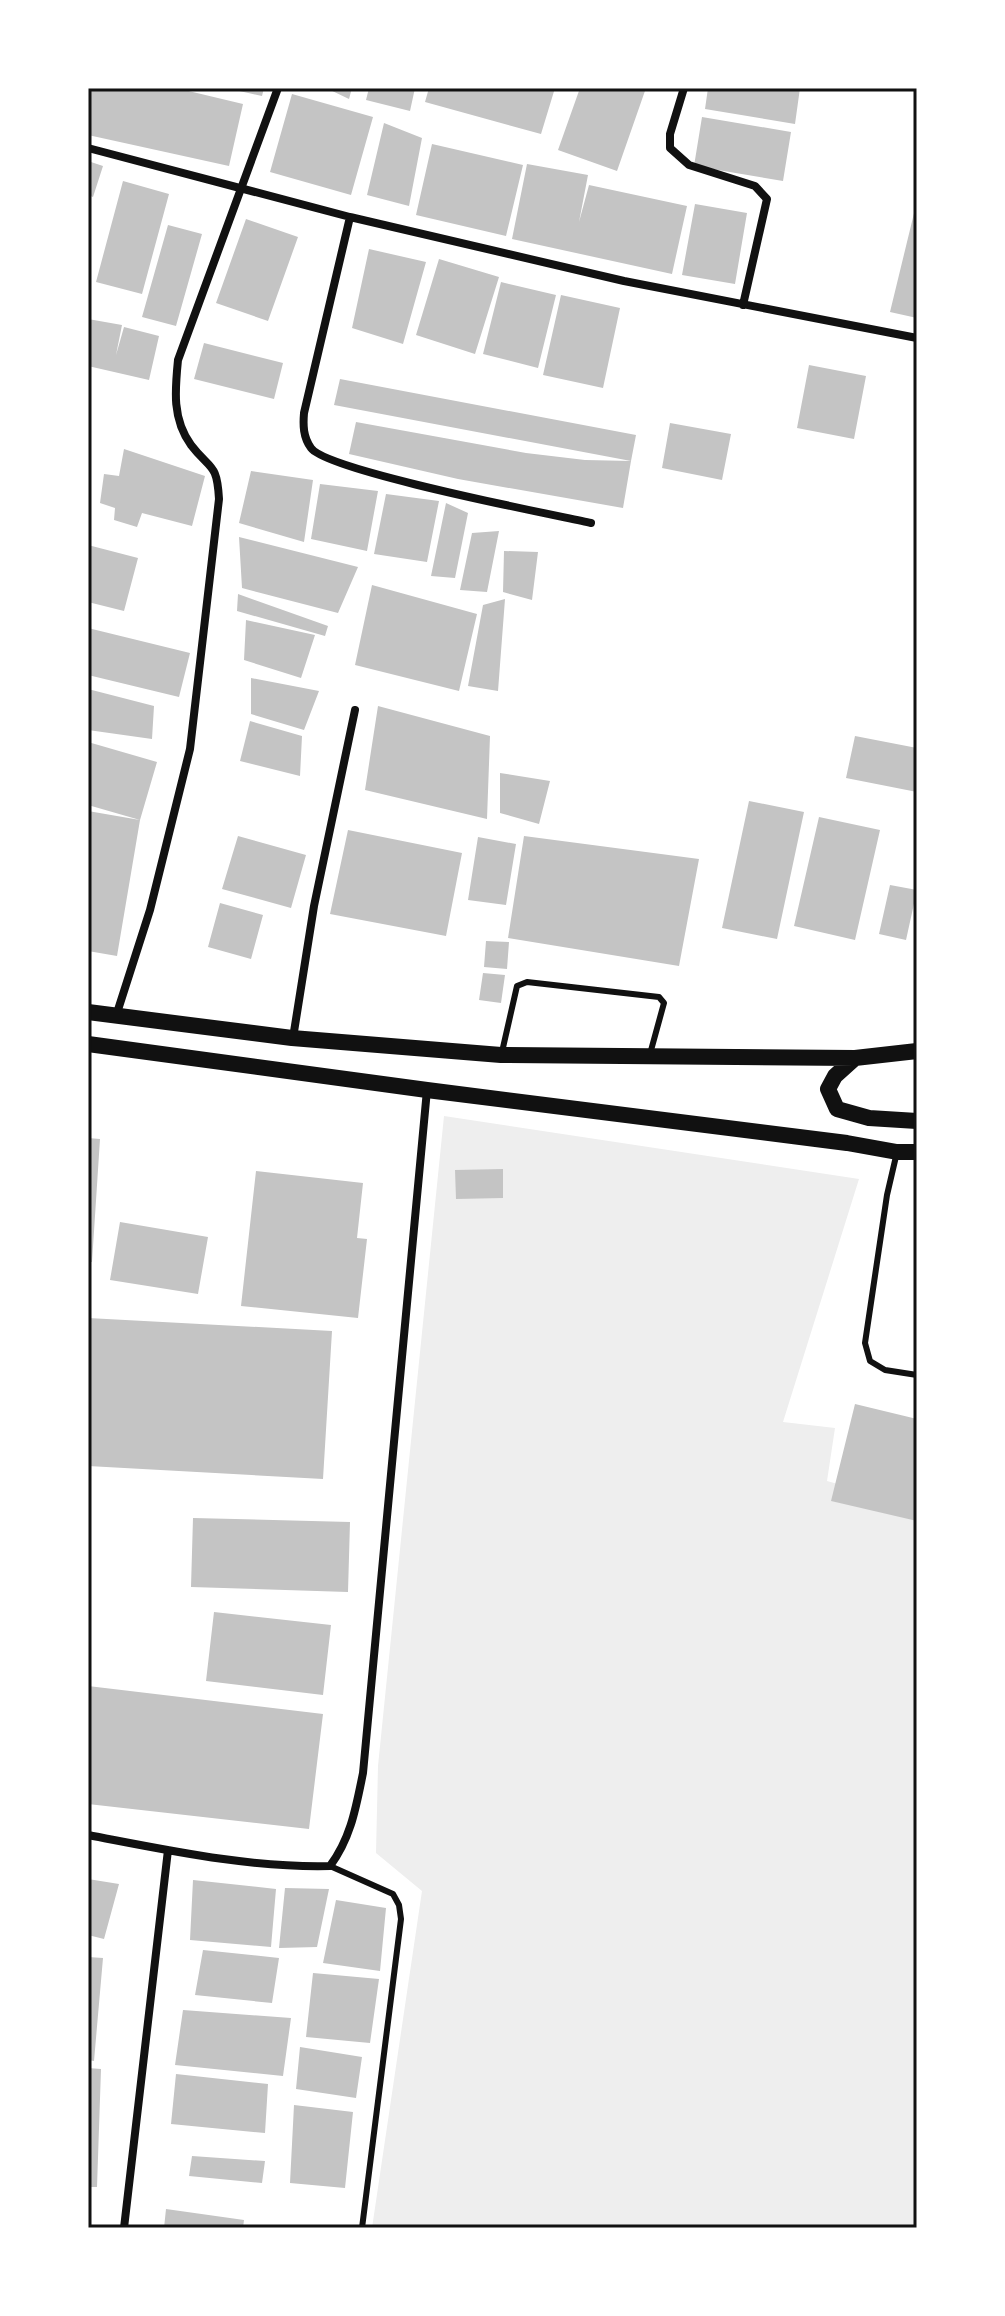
<svg xmlns="http://www.w3.org/2000/svg" width="1005" height="2316" font-family="Arial,sans-serif">
<rect width="100%" height="100%" fill="#fff"/>
<path fill="#eee" d="M444 1116 859 1179 783 1422 835 1428 827 1481 917 1506V2228H372L422 1891 376 1853 378 1766Z"/>
<path fill="#c4c4c4" d="M88 88H176L243 104 229 166 88 135Z
M226 88H264L262 96Z
M326 88H352L349 99Z
M369 88H415L410 111 366 100Z
M429 88H555L541 134 425 102Z
M580 88H646L617 171 558 150Z
M708 88H800L795 124 705 109Z
M292 94 373 117 351 195 270 172Z
M702 117 791 132 783 181 694 166Z
M384 123 422 138 409 206 367 195Z
M432 144 523 165 506 236 416 215Z
M88 161 103 166 93 197 88 195Z
M527 164 588 175 579 222 589 185 687 206 672 274 512 239Z
M123 181 169 194 142 294 96 282Z
M695 204 747 213 735 284 682 275Z
M916 205H917V318L890 312Z
M246 219 298 237 268 321 216 303Z
M168 225 202 234 176 326 142 317Z
M369 249 426 262 403 344 352 328Z
M439 259 499 277 475 354 416 335Z
M501 282 556 295 538 368 483 354Z
M561 295 620 308 603 388 543 375Z
M88 319 122 325 116 355 124 327 159 336 149 380 88 366Z
M204 343 283 363 274 399 194 379Z
M809 365 866 376 854 439 797 428Z
M340 379 636 435 631 461 334 405Z
M356 422 526 453 585 460 631 461 623 508 458 479 349 454Z
M670 423 731 434 722 480 662 468Z
M124 449 205 476 192 526 142 513 137 527 114 520 115 508 100 503 104 474 119 476Z
M251 471 313 480 304 542 239 523Z
M320 484 378 491 367 551 311 539Z
M386 494 439 501 427 562 374 554Z
M446 503 468 513 455 578 431 576Z
M499 531 487 592 460 590 472 533Z
M239 537 358 567 338 613 242 588Z
M88 545 138 558 124 611 88 602Z
M504 551 538 552 532 600 503 592Z
M372 585 477 614 459 691 355 665Z
M238 594 328 626 325 636 237 611Z
M505 599 498 691 468 686 483 605Z
M246 620 315 635 301 678 244 660Z
M88 628 190 653 179 697 88 675Z
M251 678 319 691 304 730 251 714Z
M88 689 154 706 152 739 88 730Z
M378 706 490 736 487 819 365 790Z
M250 721 302 736 300 776 240 761Z
M855 736 917 748V792L846 778Z
M88 742 157 762 140 820 117 956 88 951V811L140 820 88 805Z
M500 773 550 781 539 824 500 813Z
M749 801 804 812 777 939 722 928Z
M819 817 880 830 855 940 794 926Z
M348 830 462 853 446 936 330 914Z
M238 836 306 855 291 908 222 889Z
M524 836 699 859 679 966 508 938Z
M478 837 516 844 506 905 468 900Z
M890 885 917 890 906 940 879 934Z
M220 903 263 915 251 959 208 947Z
M486 941 509 942 507 969 484 967Z
M483 973 505 975 501 1003 479 1000Z
M88 1138 100 1139 92 1262H88Z
M503 1169V1198L456 1199 455 1170Z
M256 1171 363 1183 357 1238 367 1239 358 1318 241 1306Z
M120 1222 208 1237 198 1294 110 1280Z
M88 1318 332 1331 323 1479 88 1466Z
M855 1404 917 1419V1521L831 1501Z
M193 1518 350 1522 348 1592 191 1587Z
M214 1612 331 1625 323 1695 206 1681Z
M88 1686 323 1714 309 1829 88 1804Z
M88 1879 119 1884 104 1939 88 1935Z
M193 1880 276 1889 271 1947 190 1940Z
M285 1888 329 1889 317 1947 279 1948Z
M336 1900 386 1908 380 1971 323 1963Z
M203 1950 279 1958 272 2003 195 1995Z
M88 1957 103 1958 94 2061 88 2060Z
M313 1973 379 1979 370 2043 306 2037Z
M183 2010 291 2018 283 2076 175 2065Z
M300 2047 362 2057 356 2098 296 2089Z
M88 2068 101 2069 97 2187H88Z
M176 2074 268 2084 265 2133 171 2124Z
M294 2105 353 2112 345 2188 290 2183Z
M192 2156 265 2161 262 2183 189 2176Z
M166 2209 244 2220 243 2228H164Z"/>
<g fill="none" stroke-linecap="round" stroke-linejoin="round">
<path stroke="#111" stroke-width="6" d="M502 1052 517 986 527 982 659 997 664 1003 650 1054
M897 1152 887 1195 865 1343 870 1361 885 1370 917 1375
M330 1866 393 1894 399 1905 401 1919 362 2228"/>
<path stroke="#111" stroke-width="8" d="M684 88 670 134V148L689 165 755 186 767 199 743 305
M88 148 350 217 624 281 917 338
M350 217 304 413C303 425 303 437 311 448 327 471 550 514 591 523
M116 1016 150 910 190 749 219 499C217 462 210 470 191 445 172 419 175 390 178 360L278 88
M293 1038 314 906 355 710
M88 1835C167 1850 249 1868 330 1866 351 1838 356 1807 363 1773L427 1090
M124 2228 168 1850"/>
<path stroke="#111" stroke-width="16" d="M88 1012 292 1038 501 1055 855 1058 917 1051
M88 1044 427 1090 847 1143 897 1152H917
M855 1058 835 1076 828 1089 837 1109 869 1118 917 1121"/>
</g>
<rect width="1005" height="2316" fill="none" stroke="#ffffff" stroke-width="180"/>
<rect x="90" y="90" width="825" height="2136" fill="none" stroke="#111" stroke-width="3"/>
</svg>
